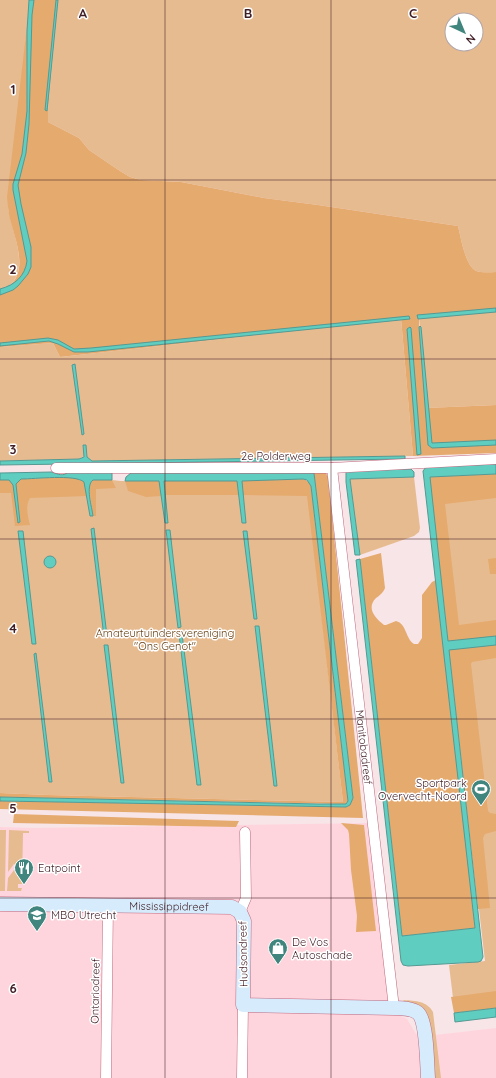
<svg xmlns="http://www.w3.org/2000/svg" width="496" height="1078" font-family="Quicksand,sans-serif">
<rect width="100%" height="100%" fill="#f8e5e8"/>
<path fill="#ffd5dd" d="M371 823 392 1011 407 1019 418 1037 496 1028V1078H0V827L33 828Z"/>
<path fill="#e7bb90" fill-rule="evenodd" d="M0 0H30L8 208C12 233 35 278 0 291Z
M58 0H496V272C490 272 482 273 476 271 465 265 461 238 458 226L318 205 264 198 181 182 141 180 130 177 120 171 89 150 79 138 48 122V110ZM452 20H476V44H452Z
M496 311V405L426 408 419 317Z
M401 318 413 456 92 461 87 458 85 445 83 446 84 456 79 459 0 461V347L53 343 60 357 187 343Z
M496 475V993L453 998 449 965 485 961 449 650 433 478Z
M414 477 420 528 419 532 414 536 360 555 350 479Z
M112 480 121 481 306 480 343 802 48 795 0 793V482Z
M0 830H6L5 891H0Z
M9 830 29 831V833H23L22 884H18V888H22L21 891H7L8 878 17 866 14 864 8 872Z
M404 1000C416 1001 427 1001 433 1012L441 1078H434L431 1040 402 1002Z"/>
<path fill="#e5aa6e" d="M30 0H58L48 110V122L79 138 89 150 120 171 130 177 141 180 181 182 264 198 318 205 458 226C461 238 465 265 476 271 482 273 490 272 496 272V311L419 317V327L426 408 496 405V453L413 456 401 318 187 343 60 357 53 343 0 347V291C32 279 16 242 10 219 8 212 8 205 7 197Z
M311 471H325L328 477 363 818 0 809V801L346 807 350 805 353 798 314 473Z
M496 474V498L445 504 459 625 496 620V636L448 641 442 583 475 928 402 936 360 559 381 553 385 588C383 593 380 595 376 598 366 608 375 618 384 625H386L396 621C407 624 405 638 414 644H418L422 638V595L432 582 436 580 425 477Z
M68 477 76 478 84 482 87 496 30 498C25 506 28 517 30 525L15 526 11 493H0V480Z
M303 479 309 482 311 486 348 801 346 804 0 797V793L48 795 343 802 307 496 243 495 242 481Z
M93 480H112L116 488 96 489V516H93L89 486 91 481Z
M238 480 239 495H165L164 481Z
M125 481H159L161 496 146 497 128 491Z
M496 558V574H490L488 559Z
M496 645V658L472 662 471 664 488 811 490 813 496 814V831L485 834 483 838 490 908 478 909 449 650Z
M14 814 239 821 236 827 13 823Z
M341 823 364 825 376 931 356 932 357 916 351 870 349 834 348 830Z
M496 991V1008L454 1013 451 997Z"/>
<path fill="#5fcec1" stroke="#559992" d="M29 0H34L32 15 29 124 26 153 18 185 21 204 31 247V267L28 274 18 286 13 290 0 295V289C15 285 25 276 27 261L13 190V184L22 154 27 111V31Z
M56 0H58L47 111 45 110Z
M496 308V312L418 319 417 315Z
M409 316 410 319 88 352H74L58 344 49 341 0 346V343L48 338 58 340 74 349 91 348Z
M420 326 421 327 432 443 496 440V445L432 448 428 445 419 327Z
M410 327 411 328 421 454 417 455 407 329Z
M75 364 84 434 82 435 72 365Z
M83 445H86L87 457 92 461 405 456V459L0 465V461L79 459 84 457Z
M496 464V474L430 477 448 641 496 636V645L449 650 483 957 481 961 478 962 408 966 403 965 401 961 356 560 360 559 402 936 475 928 423 471 426 467Z
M411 469 414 472V477L350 479 360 555H355L346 482V472L348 470Z
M52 472C58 474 63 477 68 472H112V480H93C85 486 92 507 93 516H90L84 482C75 474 35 479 21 479L16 484 20 522 18 523 13 485 9 480H0V473Z
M131 473H314L353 798 350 805 346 807 0 801V797L318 804H346L348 801 311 486 307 480 303 479 242 481 246 523H242L237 481H164L168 523H165L159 481H125L126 477Z
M94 528 107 636 104 637 91 529Z
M166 530H170L181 627 178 628Z
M18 531H23L36 644H32Z
M243 531H247L257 619H254Z
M44 562a6 6 0 1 1 12 0a6 6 0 1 1-12 0Z
M255 626H259L277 786H274Z
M179 634H182L201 785H197Z
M104 645H108L124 783H121Z
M36 653 52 782H49L34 654Z
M496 1008V1017L455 1022 454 1013Z"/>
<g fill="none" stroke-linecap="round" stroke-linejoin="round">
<g stroke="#bf6a7f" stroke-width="11">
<g id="street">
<path d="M56 468H332L496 459"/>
<path id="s1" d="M332 468 394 1008"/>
<path d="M240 912 246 898 245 832"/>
<path d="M106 1078 108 905"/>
<path d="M242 1078 243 1005"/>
</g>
</g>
<g stroke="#bf6a7f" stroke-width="15">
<g id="secondary">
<path id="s2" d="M0 904 232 907 240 912 244 921 243 1005 394 1008C401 1008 412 1008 418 1013 427 1021 427 1065 428 1078"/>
</g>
</g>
<use href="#street" stroke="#fff" stroke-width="10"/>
<use href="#secondary" stroke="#d6ecfd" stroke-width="14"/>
</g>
<path fill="none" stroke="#3f1d25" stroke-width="1" stroke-opacity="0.55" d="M165 0V1078M331 0V1078M0 180H496M0 359H496M0 539H496M0 719H496M0 898H496"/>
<defs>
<g id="stadium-pin" transform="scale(1)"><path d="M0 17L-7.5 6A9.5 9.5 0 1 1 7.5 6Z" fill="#40867e" stroke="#fff"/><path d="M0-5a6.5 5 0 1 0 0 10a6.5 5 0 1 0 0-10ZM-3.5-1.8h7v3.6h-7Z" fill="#fff"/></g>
<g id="restaurant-pin" transform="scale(1)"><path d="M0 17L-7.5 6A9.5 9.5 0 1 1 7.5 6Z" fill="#40867e" stroke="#fff"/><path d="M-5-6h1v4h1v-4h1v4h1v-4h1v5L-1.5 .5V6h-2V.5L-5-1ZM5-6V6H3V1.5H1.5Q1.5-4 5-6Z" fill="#fff"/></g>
<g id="university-pin" transform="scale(1)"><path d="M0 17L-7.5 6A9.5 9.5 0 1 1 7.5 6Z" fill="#40867e" stroke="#fff"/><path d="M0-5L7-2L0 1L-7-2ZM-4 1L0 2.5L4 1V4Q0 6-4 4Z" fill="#fff"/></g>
<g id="shop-pin" transform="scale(1)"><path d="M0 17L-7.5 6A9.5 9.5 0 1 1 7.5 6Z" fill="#40867e" stroke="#fff"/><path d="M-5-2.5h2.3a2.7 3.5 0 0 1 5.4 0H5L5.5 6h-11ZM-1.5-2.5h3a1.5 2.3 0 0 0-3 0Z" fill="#fff"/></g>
</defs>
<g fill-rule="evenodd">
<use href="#stadium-pin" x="481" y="789"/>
<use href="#restaurant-pin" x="24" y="868"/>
<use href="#university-pin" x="37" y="915"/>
<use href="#shop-pin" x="278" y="948"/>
</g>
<g text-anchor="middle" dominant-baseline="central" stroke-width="3" stroke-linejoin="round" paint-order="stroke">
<g font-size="11" fill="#3f1d25" stroke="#fff">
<text x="276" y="456">2e Polderweg</text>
<text stroke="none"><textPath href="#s1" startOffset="281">Manitobadreef</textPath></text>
<text stroke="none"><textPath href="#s2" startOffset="169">Mississippidreef</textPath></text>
<text transform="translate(243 954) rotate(-91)">Hudsondreef</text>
<text transform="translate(95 991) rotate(-89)">Ontariodreef</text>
</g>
<g font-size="11" fill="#694215" stroke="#fff">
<text x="165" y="633">Amateurtuindersvereniging<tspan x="165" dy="13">"Ons Genot"</tspan></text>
</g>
<g font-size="11" fill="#3f1d25" stroke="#fff" text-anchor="start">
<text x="467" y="783" text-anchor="end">Sportpark<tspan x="467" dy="13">Overvecht-Noord</tspan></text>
<text x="38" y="868">Eatpoint</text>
<text x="51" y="915">MBO Utrecht</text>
<text x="292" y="942">De Vos<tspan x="292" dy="13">Autoschade</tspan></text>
</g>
</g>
<g font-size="13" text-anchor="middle" font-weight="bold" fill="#3f1d25" stroke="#fff" stroke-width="3" stroke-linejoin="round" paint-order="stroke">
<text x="83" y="18">A</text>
<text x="248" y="18">B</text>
<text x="413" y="18">C</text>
<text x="13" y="94">1</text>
<text x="13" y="274">2</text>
<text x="13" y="454">3</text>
<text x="13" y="633">4</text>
<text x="13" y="813">5</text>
<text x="13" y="993">6</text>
</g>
<g transform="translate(464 32) rotate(136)"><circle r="19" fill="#ffffff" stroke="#b2a5a8"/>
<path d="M0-3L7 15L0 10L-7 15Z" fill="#40867e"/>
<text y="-6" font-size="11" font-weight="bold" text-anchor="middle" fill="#3f1d25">N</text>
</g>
</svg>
